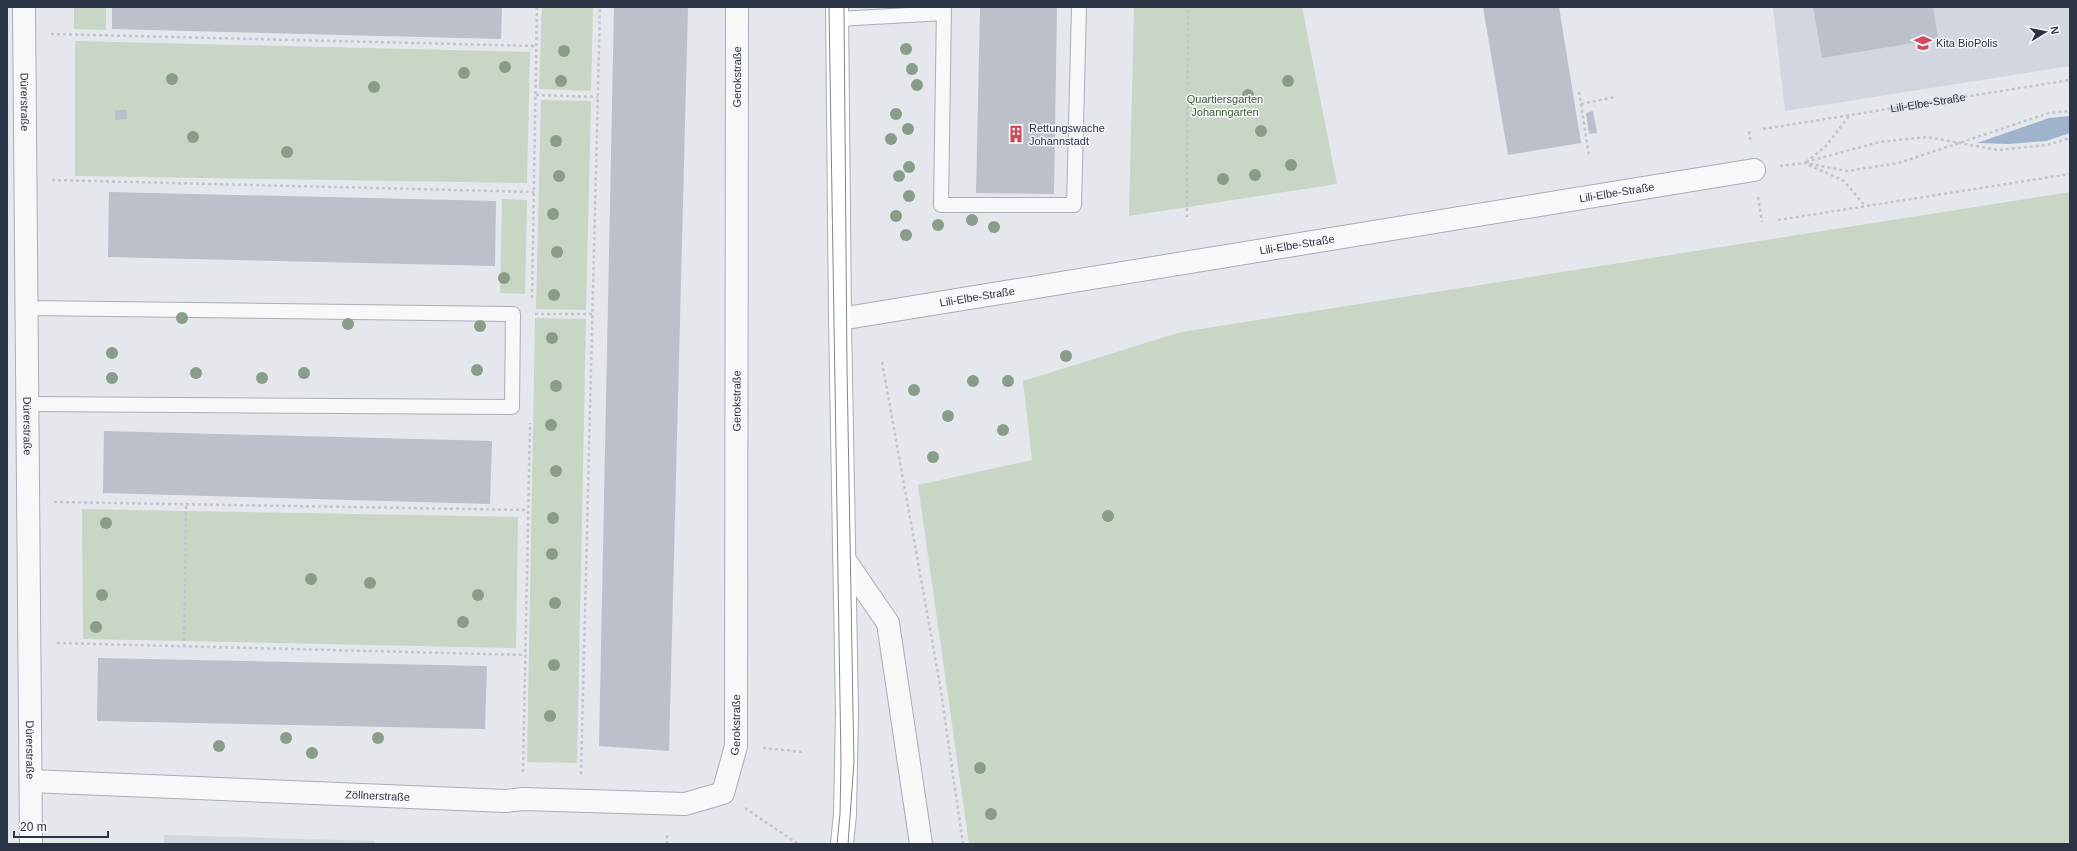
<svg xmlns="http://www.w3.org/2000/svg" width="2077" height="851" font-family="Arial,sans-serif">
<rect width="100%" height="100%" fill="#e4e7ec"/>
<path fill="#d2d6de" d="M1773 7H2070V66L1785 111Z
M164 835 375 841V844H164Z"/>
<path fill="#c9d6c5" d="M74 7H106V30L74 29Z
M542 7H593L591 91 539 89Z
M1134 7H1302L1337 184 1129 216Z
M75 41 530 52 527 183 75 176Z
M541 100 591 101 586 310 536 309Z
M2070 192V844H969L918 485 1032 460 1023 381 1181 332Z
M502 199 527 200 525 294 500 293Z
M535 318 586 319 577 763 527 762Z
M82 509 518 517 516 648 83 639Z"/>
<path fill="#9fb4cc" d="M2070 116V133L2046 141 2008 144 1977 143 2049 118Z"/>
<path fill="#bbc0ca" d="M112 7H502L501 39 112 29Z
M614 7H688L669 751 599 746Z
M980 7H1057L1054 194 976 193Z
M1483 7H1559L1581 143 1508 155Z
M1813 7H1933L1938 39 1822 58Z
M115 110H127V119L115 120Z
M1593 111 1597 133 1589 134 1586 113Z
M109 192 496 201 495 266 108 257Z
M104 431 492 441 490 504 103 493Z
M98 658 487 666 485 729 97 721Z"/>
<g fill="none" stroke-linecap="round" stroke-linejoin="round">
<g stroke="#a9aeb7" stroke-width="16">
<path id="lane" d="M944 7 941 205H1074L1079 7
M838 19 944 13
M27 308 513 314 512 407 27 404"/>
</g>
<g stroke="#a9aeb7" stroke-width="24">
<g id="street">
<path id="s2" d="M24 7 31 844"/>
<path id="s3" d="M840 319 1754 170"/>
<path d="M844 559 888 623 921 844"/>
<path id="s4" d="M31 781 506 801 523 799 685 804 723 793 736 746 737 7"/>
</g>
</g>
<g stroke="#a9aeb7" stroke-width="24">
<path id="secondary" d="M837 7 840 319 847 712 845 814 842 844"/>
</g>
<g stroke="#c2c5cb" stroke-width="2.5" stroke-dasharray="3 3" stroke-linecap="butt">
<path d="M51 34 537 46"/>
<path d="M1579 92 1589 155"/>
<path d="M536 95 598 97"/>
<path d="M1581 104 1615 97"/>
<path id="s1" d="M1763 129 2070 80"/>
<path d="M1749 131 1751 143"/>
<path d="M1806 162 1879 142 1927 137 1998 150 2047 145 2070 138"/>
<path d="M1806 162 1825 147 1850 115"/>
<path d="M1809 165 1844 181 1865 206"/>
<path d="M1780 166 1805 163 1847 171 1899 163 2049 113 2070 111"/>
<path d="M52 180 534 192"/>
<path d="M1758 197 1762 222"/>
<path d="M1187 217 1188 7"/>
<path d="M1778 220 2070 174"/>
<path d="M532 298 537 7"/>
<path d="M535 314H592"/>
<path d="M882 362 940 685 963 844"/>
<path d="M54 502 528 510"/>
<path d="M57 643 525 655"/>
<path d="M184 647 186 505"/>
<path d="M763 748 804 752"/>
<path d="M523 772 530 423"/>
<path d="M581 774 600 7"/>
<path d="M745 808 798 844"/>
<path d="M667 844V832"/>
</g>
<use href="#lane" stroke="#f7f8fa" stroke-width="14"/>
<use href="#street" stroke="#f7f8fa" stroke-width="22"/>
<use href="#secondary" stroke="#fff" stroke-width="22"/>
<path stroke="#7d8696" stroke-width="1" d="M829 7 841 763 840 814 837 844
M844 7 847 367 853 710 854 762 848 844"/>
</g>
<g fill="#899d89">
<circle cx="906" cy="49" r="6"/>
<circle cx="564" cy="51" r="6"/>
<circle cx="505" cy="67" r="6"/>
<circle cx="912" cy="69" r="6"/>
<circle cx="464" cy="73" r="6"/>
<circle cx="172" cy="79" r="6"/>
<circle cx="561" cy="81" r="6"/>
<circle cx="1288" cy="81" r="6"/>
<circle cx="917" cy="85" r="6"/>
<circle cx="374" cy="87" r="6"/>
<circle cx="1248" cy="95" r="6"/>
<circle cx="896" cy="114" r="6"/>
<circle cx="908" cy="129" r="6"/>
<circle cx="1261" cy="131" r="6"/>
<circle cx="193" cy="137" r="6"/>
<circle cx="891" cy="139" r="6"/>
<circle cx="556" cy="141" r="6"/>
<circle cx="287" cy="152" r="6"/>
<circle cx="1291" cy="165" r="6"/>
<circle cx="909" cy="167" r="6"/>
<circle cx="1255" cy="175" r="6"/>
<circle cx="559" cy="176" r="6"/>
<circle cx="899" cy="176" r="6"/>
<circle cx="1223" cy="179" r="6"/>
<circle cx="909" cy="196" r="6"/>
<circle cx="553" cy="214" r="6"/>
<circle cx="896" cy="216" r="6"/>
<circle cx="972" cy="220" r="6"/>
<circle cx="938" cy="225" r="6"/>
<circle cx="994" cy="227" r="6"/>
<circle cx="906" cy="235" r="6"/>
<circle cx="557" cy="252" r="6"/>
<circle cx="504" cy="278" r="6"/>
<circle cx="554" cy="295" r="6"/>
<circle cx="182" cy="318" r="6"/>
<circle cx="348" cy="324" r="6"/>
<circle cx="480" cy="326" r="6"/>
<circle cx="552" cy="338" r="6"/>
<circle cx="112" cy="353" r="6"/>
<circle cx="1066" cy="356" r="6"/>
<circle cx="477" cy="370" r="6"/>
<circle cx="196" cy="373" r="6"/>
<circle cx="304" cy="373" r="6"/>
<circle cx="112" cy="378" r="6"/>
<circle cx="262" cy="378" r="6"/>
<circle cx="973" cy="381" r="6"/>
<circle cx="1008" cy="381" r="6"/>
<circle cx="556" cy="386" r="6"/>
<circle cx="914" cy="390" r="6"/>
<circle cx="948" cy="416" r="6"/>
<circle cx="551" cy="425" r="6"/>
<circle cx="1003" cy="430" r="6"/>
<circle cx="933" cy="457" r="6"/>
<circle cx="556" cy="471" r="6"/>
<circle cx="1108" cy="516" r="6"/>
<circle cx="553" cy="518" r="6"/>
<circle cx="106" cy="523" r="6"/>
<circle cx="552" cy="554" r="6"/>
<circle cx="311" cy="579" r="6"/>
<circle cx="370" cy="583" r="6"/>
<circle cx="102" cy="595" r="6"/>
<circle cx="478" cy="595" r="6"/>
<circle cx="555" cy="603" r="6"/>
<circle cx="463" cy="622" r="6"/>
<circle cx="96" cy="627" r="6"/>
<circle cx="554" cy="665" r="6"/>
<circle cx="550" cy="716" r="6"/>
<circle cx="286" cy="738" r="6"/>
<circle cx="378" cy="738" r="6"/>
<circle cx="219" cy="746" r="6"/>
<circle cx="312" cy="753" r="6"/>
<circle cx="980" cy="768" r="6"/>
<circle cx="991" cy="814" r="6"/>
</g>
<defs>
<g id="school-bare" transform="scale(1.38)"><path d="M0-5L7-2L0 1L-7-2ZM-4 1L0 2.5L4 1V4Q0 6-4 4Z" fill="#d1495b" stroke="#f4f6f9" stroke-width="2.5" paint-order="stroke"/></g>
<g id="building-bare" transform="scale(1.38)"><path d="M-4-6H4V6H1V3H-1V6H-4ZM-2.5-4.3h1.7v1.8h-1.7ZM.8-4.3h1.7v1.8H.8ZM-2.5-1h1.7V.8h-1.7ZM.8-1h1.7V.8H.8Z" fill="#d1495b" stroke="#f4f6f9" stroke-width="2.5" paint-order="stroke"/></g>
</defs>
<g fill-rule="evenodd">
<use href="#school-bare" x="1923" y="43"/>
<use href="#building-bare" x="1016" y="134"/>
</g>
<g text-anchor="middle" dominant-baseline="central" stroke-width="3" stroke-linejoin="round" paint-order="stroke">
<g font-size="11" fill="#2b3445" stroke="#f4f6f9" text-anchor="start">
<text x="1936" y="43">Kita BioPolis</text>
<text x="1029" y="128">Rettungswache<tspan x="1029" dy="13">Johannstadt</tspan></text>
</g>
<g font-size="11" fill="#2b3445" stroke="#f4f6f9">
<text stroke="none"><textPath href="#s4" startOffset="1412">Gerokstraße</textPath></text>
<text stroke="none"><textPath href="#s2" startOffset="95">Dürerstraße</textPath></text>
<text stroke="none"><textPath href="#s1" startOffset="167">Lili-Elbe-Straße</textPath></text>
<text stroke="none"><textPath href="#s3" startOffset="787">Lili-Elbe-Straße</textPath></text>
<text stroke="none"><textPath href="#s3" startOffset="463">Lili-Elbe-Straße</textPath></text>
<text stroke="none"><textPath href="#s3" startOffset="139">Lili-Elbe-Straße</textPath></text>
<text stroke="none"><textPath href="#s4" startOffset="1088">Gerokstraße</textPath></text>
<text stroke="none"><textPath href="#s2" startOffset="419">Dürerstraße</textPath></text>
<text stroke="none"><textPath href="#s4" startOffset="764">Gerokstraße</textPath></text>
<text stroke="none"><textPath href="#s2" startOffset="743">Dürerstraße</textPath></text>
<text stroke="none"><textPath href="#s4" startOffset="347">Zöllnerstraße</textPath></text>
</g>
<g font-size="11" fill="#3f6138" stroke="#f4f6f9">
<text x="1225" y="99">Quartiersgarten<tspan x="1225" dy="13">Johanngarten</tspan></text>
</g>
</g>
<rect width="2077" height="851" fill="none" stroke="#2b3445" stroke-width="16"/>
<g transform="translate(2045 32) rotate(80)" stroke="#f4f6f9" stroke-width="3" paint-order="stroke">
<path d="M0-3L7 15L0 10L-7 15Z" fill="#2b3445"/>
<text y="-6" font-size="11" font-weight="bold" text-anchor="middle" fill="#2b3445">N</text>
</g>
<path d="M14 831v6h94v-6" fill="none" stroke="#2b3445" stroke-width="2"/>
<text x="20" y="831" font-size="12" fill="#2b3445" stroke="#f4f6f9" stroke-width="3" paint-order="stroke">20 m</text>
</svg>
